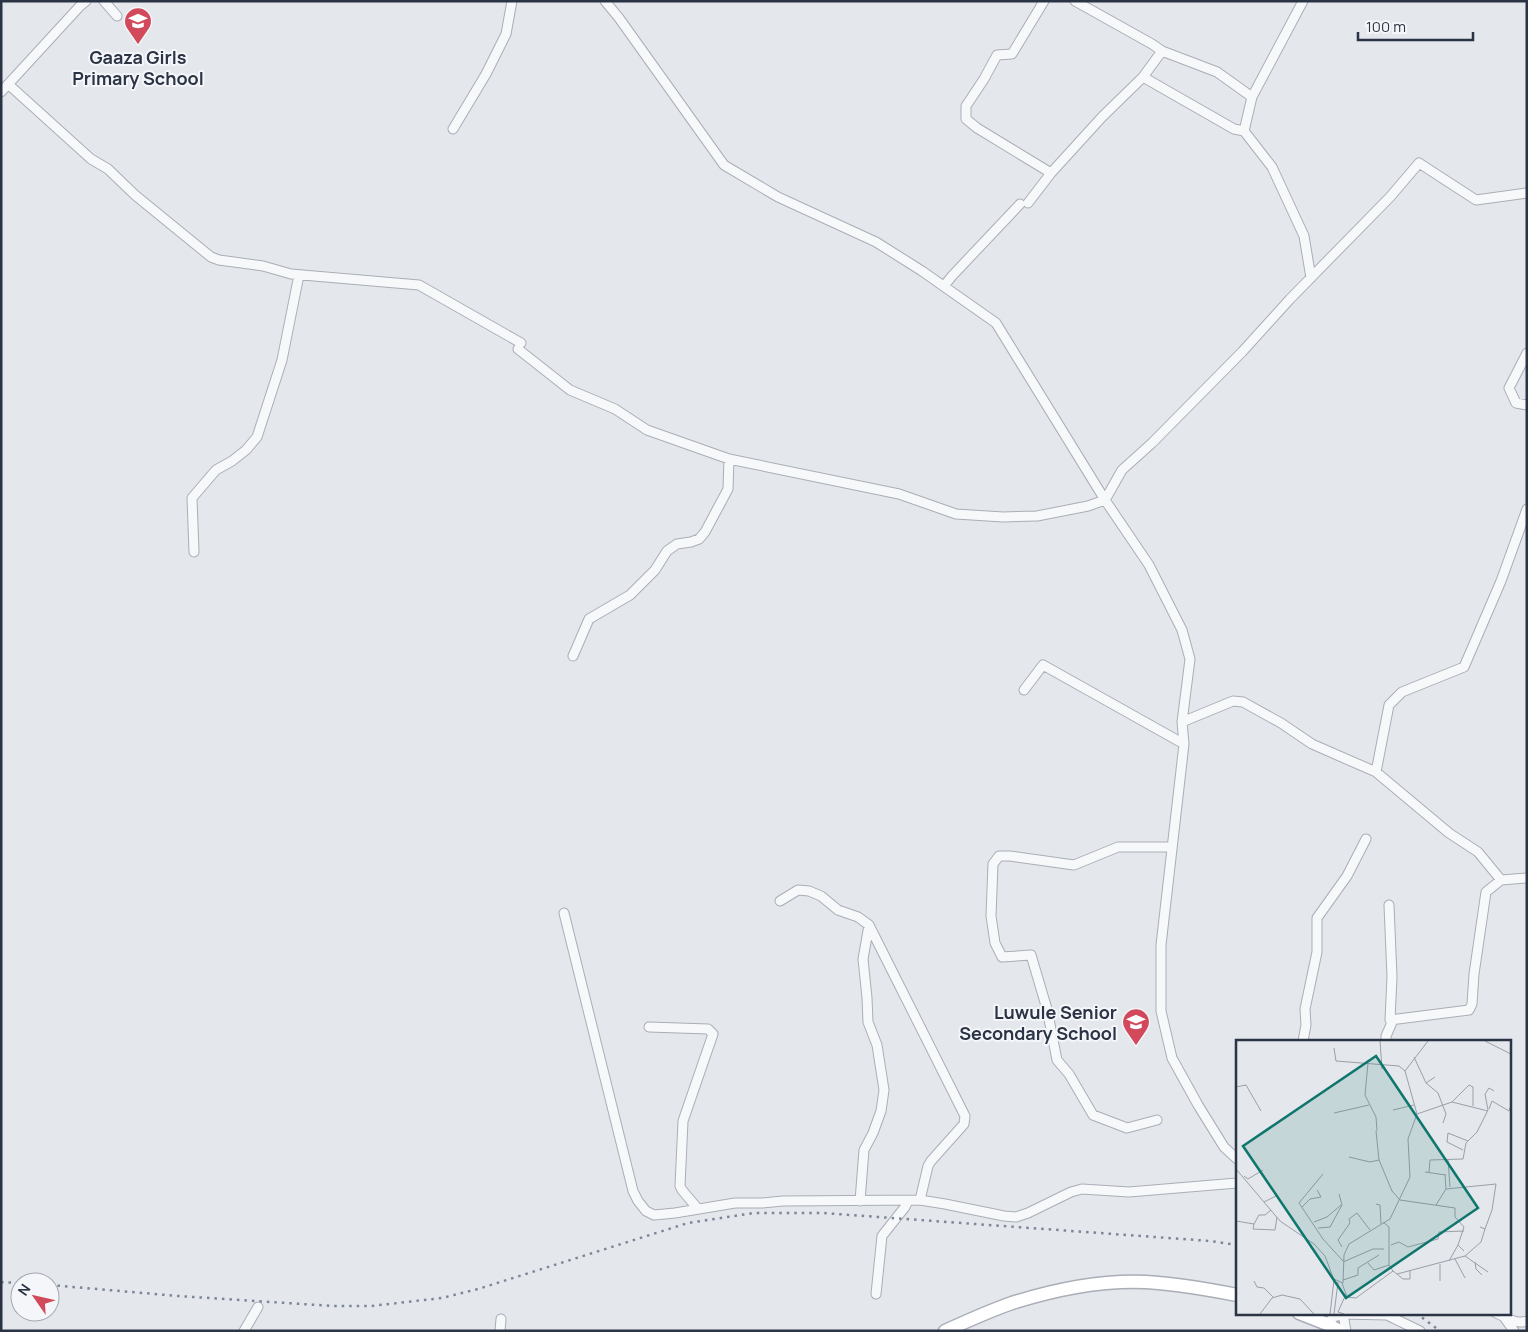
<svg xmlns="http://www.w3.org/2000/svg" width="1528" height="1332" font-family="Manrope,sans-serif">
<rect width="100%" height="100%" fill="#e4e7ec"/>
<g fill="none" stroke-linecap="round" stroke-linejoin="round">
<g stroke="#a9aeb7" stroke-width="11">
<path id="street" d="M104 1 117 16
M605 1 619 18 724 165 778 197 876 242 922 271 996 323 1105 500 1149 565 1182 630 1190 659 1182 722 1184 744 1161 945V1011L1172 1058 1198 1105 1224 1147 1237 1159
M1044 1 1012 54 997 55 984 79 966 106V119L977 128 1051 173
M1075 1 1152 44 1162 51 1217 72 1252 97
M1143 77 1234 129 1244 131 1272 167 1304 236 1311 278
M8 84 91 159 108 169 135 195 211 257 219 260 263 266 291 274 419 285 521 343
M1 92 80 6 86 1
M453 129 486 74 506 34 512 1
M1244 131 1252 97 1303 1
M1028 203 1051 173 1102 117 1143 77 1162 51
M944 286 952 276 1020 204
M518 349 570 390 615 409 647 430 729 459 899 494 956 514 1003 517 1037 516 1088 506 1105 500 1122 470 1152 443 1242 352 1290 299 1390 197 1419 163 1476 200 1527 193
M1527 353 1509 388 1516 403 1527 405
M194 552 192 498 216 470 232 461 246 450 257 437 282 360 299 275
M573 656 589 619 630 595 655 570 667 551 677 544 691 542 699 539 705 532 728 489 729 459
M1024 690 1043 665 1184 744
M1182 722 1233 701 1243 702 1281 723 1312 744 1376 772 1449 833 1478 852 1501 880
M1376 772 1389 705 1402 692 1464 667 1501 581 1527 509
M780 901 798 890 809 891 821 896 838 910 858 917 869 925 965 1116 964 1124 931 1161 928 1166 920 1200
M564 913 633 1191 638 1201 646 1211 654 1215 675 1213 735 1203H762L783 1201 920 1200 945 1204 1004 1216 1016 1217 1028 1213 1071 1192 1082 1189 1129 1192 1237 1183
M1390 1020 1469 1010 1472 1004 1474 974 1486 892 1501 880 1527 878
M649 1027 708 1029 713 1034 683 1121 680 1186 682 1190 698 1209
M1303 1041 1306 1025 1305 1009 1317 952V918L1347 876 1366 839
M1386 1041V1036L1393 1020H1390L1392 977 1389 905
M1157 1120 1127 1128 1093 1115 1069 1074 1057 1060 1047 1009 1031 955 1002 957 995 943 991 916 993 864 999 856H1010L1074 865 1118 847H1171
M860 1201 864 1150 873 1133 881 1111 884 1090 877 1045 868 1022 867 998 863 959 869 925
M876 1294 882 1236 905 1207 908 1201
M1496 1313C1506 1317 1516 1325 1527 1321
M1387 1315 1420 1331
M1504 1317 1514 1331
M1327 1324 1334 1317 1343 1314
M244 1331 258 1307
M500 1331 501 1319
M1346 1331 1343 1314 1387 1315 1393 1313"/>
</g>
<g stroke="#a9aeb7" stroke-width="15">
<path id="secondary" d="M1299 1313 1327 1324 1340 1331
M945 1331C967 1321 989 1311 1012 1303 1053 1290 1103 1280 1146 1282 1177 1284 1207 1289 1237 1295"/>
</g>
<use href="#street" stroke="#f7f8fa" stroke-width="9"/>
<use href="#secondary" stroke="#fff" stroke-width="12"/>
<path stroke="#7d8696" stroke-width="2.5" stroke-dasharray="2.5 5" stroke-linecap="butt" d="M1 1282 20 1283
M50 1285 178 1296 333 1306H371L442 1298 478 1289 688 1223 754 1213H823L1210 1241 1237 1245
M1416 1313 1440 1331"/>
</g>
<defs>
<g id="school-pin" transform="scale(1.4375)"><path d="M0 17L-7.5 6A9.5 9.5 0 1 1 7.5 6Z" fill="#d1495b" stroke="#f4f6f9"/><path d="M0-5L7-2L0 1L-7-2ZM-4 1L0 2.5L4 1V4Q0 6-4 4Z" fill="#fff"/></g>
</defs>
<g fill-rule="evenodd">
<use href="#school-pin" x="138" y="21"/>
<use href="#school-pin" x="1136" y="1022"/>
</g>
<g text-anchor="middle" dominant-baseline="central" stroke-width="4" stroke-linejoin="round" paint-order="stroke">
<g font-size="18" font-weight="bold" fill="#2b3445" stroke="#f4f6f9">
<text x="138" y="57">Gaaza Girls<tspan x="138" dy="21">Primary School</tspan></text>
<text x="1117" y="1012" text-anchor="end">Luwule Senior<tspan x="1117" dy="21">Secondary School</tspan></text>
</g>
</g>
<g transform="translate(1236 1040)">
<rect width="275" height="275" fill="#e4e7ec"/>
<path fill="none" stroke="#9a9fa9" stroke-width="1" d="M144 1 146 29M249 1 275 14M98 8 100 21 163 26 169 31M178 17 190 43 199 37M132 23 129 55 140 77 141 91M190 43 202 53 210 74 207 83M0 47 10 45 25 71M216 62 252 71M253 69 256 61 273 71 275 65M157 70 178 65M98 73 133 65M181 74 216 62 233 45 237 47V66M140 91 143 120 156 151 164 160 219 168V177L228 187 222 205M227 110 211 102 212 93 232 101M113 117 134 122 143 120M212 120 214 147M0 129 44 181 78 204 89 216 98 240 94 274M189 132 210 135M193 132 194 120 227 119 230 103 241 92 252 70 249 54 253 48 258 51M87 134 63 163 87 199 107 221M8 136 12 139 27 130M210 149 260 144 256 170 249 189M28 162 42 155M140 164 144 165 145 184M200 165 210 149 209 135M66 167 74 159 85 157 81 150M0 181 18 184 23 175H29L35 170M78 182 91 177 105 165M147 182 153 187V225L157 231M18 184 17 189 39 190 41 177M82 188 94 187 106 165 103 154M155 205 163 202 172 207 202 199 203 192 228 191M106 207 102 200 114 183 113 179 121 173 134 190M229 216 252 232M219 219 229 238M213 221 222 205 228 211M107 222 137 209H148M239 222 240 229 246 235M132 223 138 230 153 225M204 224V241M161 234 167 239H174V231M98 239 107 243 108 215 113 204 154 179 174 137 172 99 181 74 169 31 192 1M107 240 122 235V228L143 215M18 241 21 247 28 248 37 257M106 243 111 257 120 258 157 231 161 234 229 216 245 202 249 189 244 187M24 274 36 258 46 255 64 259 78 274M98 274 102 242M108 274 102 272 110 254"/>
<path fill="#0f766e" fill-opacity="0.15" stroke="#0f766e" stroke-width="2.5" d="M140 16 242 168 110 258 7 106Z"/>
<rect width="275" height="275" fill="none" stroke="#2b3445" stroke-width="2.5"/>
</g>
<rect width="1528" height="1332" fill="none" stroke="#2b3445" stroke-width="5"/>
<g transform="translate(35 1297) rotate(304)"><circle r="24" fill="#f4f6f9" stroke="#a4a8b1"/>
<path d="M0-4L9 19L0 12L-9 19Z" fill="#d1495b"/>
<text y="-8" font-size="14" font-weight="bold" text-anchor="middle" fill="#2b3445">N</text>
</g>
<path d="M1358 32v8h115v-8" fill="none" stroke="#2b3445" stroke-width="2.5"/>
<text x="1366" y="32" font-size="15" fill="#2b3445" stroke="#f4f6f9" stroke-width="4" paint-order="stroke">100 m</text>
</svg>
